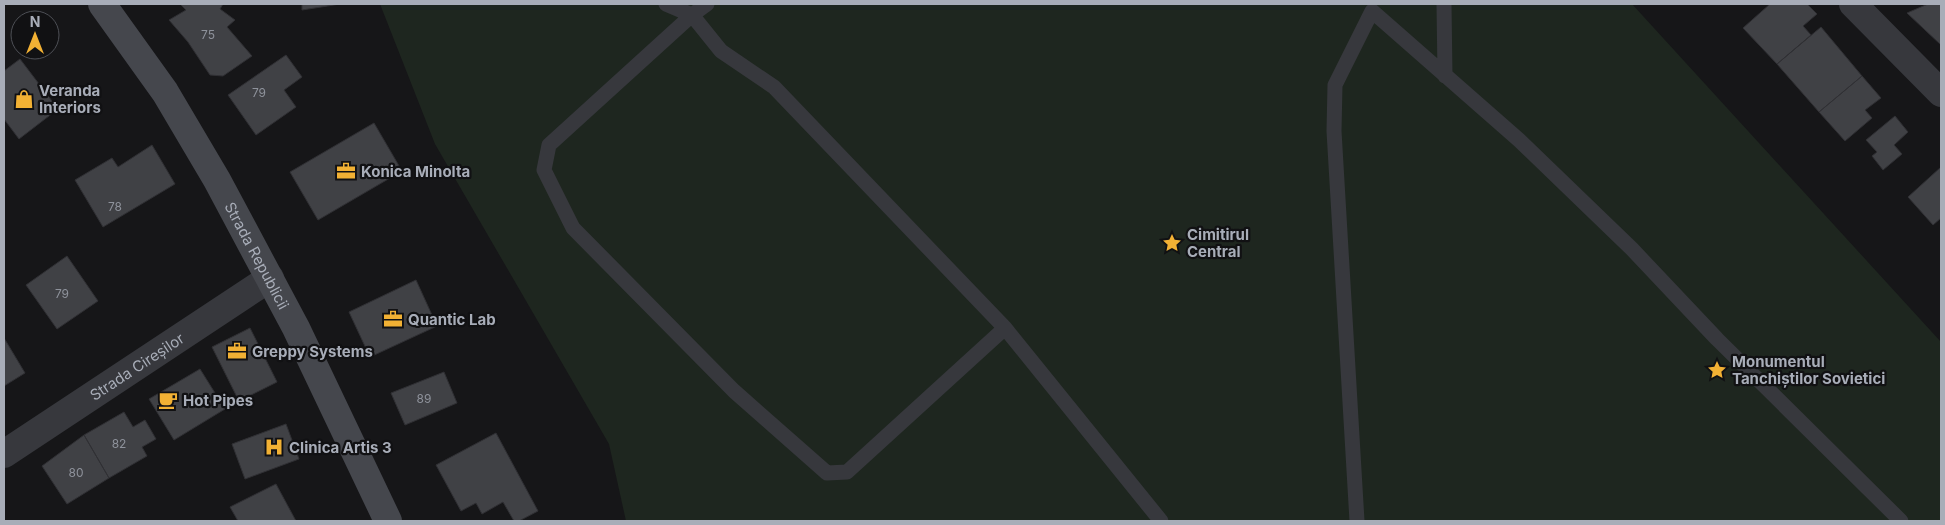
<svg xmlns="http://www.w3.org/2000/svg" width="1945" height="525" font-family="Inter,sans-serif">
<rect width="100%" height="100%" fill="#161618"/>
<path fill="#1e261f" d="M380 4H1632L1941 342V521H626L609 444 435 144Z"/>
<path fill="#404145" stroke="#303034" d="M180 4H223L220 9 235 20 227 27 252 56 223 76 210 75 188 42 169 20 186 10Z
M302 4H340L302 10Z
M1770 4H1807L1817 14 1803 26 1811 35 1777 64 1743 28Z
M1928 4H1941V45L1907 13Z
M1821 27 1862 76 1819 112 1777 64Z
M286 55 302 77 284 90 296 107 256 135 228 95Z
M20 59 58 109 19 139 4 119V71Z
M1862 76 1881 98 1865 110 1872 118 1845 141 1819 112Z
M1895 116 1908 132 1894 145 1902 154 1883 170 1872 156 1877 152 1866 140Z
M374 123 402 171 318 220 290 172Z
M152 145 175 184 103 227 75 180 112 158 118 167Z
M1941 167V218L1933 225 1908 197Z
M67 256 98 301 57 329 26 285Z
M416 280 437 326 370 357 349 312Z
M250 328 277 382 239 401 212 347Z
M4 338 25 373 4 386Z
M200 369 225 409 174 440 149 399Z
M444 372 457 403 405 425 391 393Z
M124 412 133 427 145 420 156 439 142 447 147 456 109 478 84 435Z
M286 424 299 459 245 479 232 444Z
M496 433 538 511 519 521H514L503 502 482 514 476 503 461 511 436 465Z
M84 435 109 478 67 504 42 466Z
M276 484 296 521H238L230 507Z"/>
<g fill="none" stroke-linecap="round" stroke-linejoin="round">
<path stroke="#37383d" stroke-width="15" d="M666 4 692 15 721 51 774 87 1005 328 1161 521
M707 4 692 15 549 145 544 170 573 228 734 391 827 473 847 472 1005 328
M1444 4 1445 76
M1357 521 1334 131 1335 85 1372 11 1519 140 1632 249 1717 339 1901 521"/>
<g stroke="#37383d" stroke-width="28">
<path d="M1853 4 1941 93"/>
<path id="s1" d="M4 454 270 278"/>
</g>
<path stroke="#45474d" stroke-width="28" id="s2" d="M102 4 165 92 217 180 296 328 388 521"/>
</g>
<defs>
<g id="shop-bare" transform="scale(1.5)"><path d="M-5-2.5h2.3a2.7 3.5 0 0 1 5.4 0H5L5.5 6h-11ZM-1.5-2.5h3a1.5 2.3 0 0 0-3 0Z" fill="#f2b134" stroke="#111113" stroke-width="2.5" paint-order="stroke"/></g>
<g id="office-bare" transform="scale(1.5)"><path d="M-6-3h4V-5.5h4V-3h4V5H-6ZM-1-4.5V-3h2v-1.5ZM-6 0V1H6V0Z" fill="#f2b134" stroke="#111113" stroke-width="2.5" paint-order="stroke"/></g>
<g id="sight-bare" transform="scale(1.5)"><path d="M0-6L1.8-2.2L6-1.7L2.9 1.2L3.7 5.4L0 3.3L-3.7 5.4L-2.9 1.2L-6-1.7L-1.8-2.2Z" fill="#f2b134" stroke="#111113" stroke-width="2.5" paint-order="stroke"/></g>
<g id="cafe-bare" transform="scale(1.5)"><path d="M-5.5-4.5H6V0H3Q3 3.5 0 3.5H-2.5Q-5.5 3.5-5.5 0ZM3-3.2v2h1.7v-2ZM-6 4.5H4V6H-6Z" fill="#f2b134" stroke="#111113" stroke-width="2.5" paint-order="stroke"/></g>
<g id="hospital-bare" transform="scale(1.5)"><path d="M-5-5h3v3.5h4V-5h3V5h-3V1.5h-4V5h-3Z" fill="#f2b134" stroke="#111113" stroke-width="2.5" paint-order="stroke"/></g>
</defs>
<g fill-rule="evenodd">
<use href="#shop-bare" x="24" y="99"/>
<use href="#office-bare" x="346" y="171"/>
<use href="#sight-bare" x="1172" y="243"/>
<use href="#office-bare" x="393" y="319"/>
<use href="#office-bare" x="237" y="351"/>
<use href="#sight-bare" x="1717" y="370"/>
<use href="#cafe-bare" x="168" y="400"/>
<use href="#hospital-bare" x="274" y="447"/>
</g>
<g text-anchor="middle" dominant-baseline="central" stroke-width="4.5" stroke-linejoin="round" paint-order="stroke">
<g font-size="12" fill="#8e929b">
<text x="208" y="34">75</text>
<text x="259" y="92">79</text>
<text x="115" y="206">78</text>
<text x="62" y="293">79</text>
<text x="424" y="398">89</text>
<text x="119" y="443">82</text>
<text x="76" y="472">80</text>
</g>
<g font-size="15" font-weight="bold" fill="#a8adb8" stroke="#111113" text-anchor="start">
<text x="39" y="90">Veranda<tspan x="39" dy="17">Interiors</tspan></text>
<text x="361" y="171">Konica Minolta</text>
<text x="1187" y="234">Cimitirul<tspan x="1187" dy="17">Central</tspan></text>
<text x="408" y="319">Quantic Lab</text>
<text x="252" y="351">Greppy Systems</text>
<text x="1732" y="361">Monumentul<tspan x="1732" dy="17">Tanchiștilor Sovietici</tspan></text>
<text x="183" y="400">Hot Pipes</text>
<text x="289" y="447">Clinica Artis 3</text>
</g>
<g font-size="15" fill="#a8adb8" stroke="#111113">
<text stroke="none"><textPath href="#s2" startOffset="296">Strada Republicii</textPath></text>
<text stroke="none"><textPath href="#s1" startOffset="159">Strada Cireșilor</textPath></text>
</g>
</g>
<rect width="1945" height="525" fill="none" stroke="#a8adb8" stroke-width="10"/>
<g transform="translate(35 35)"><circle r="24" fill="#111113" stroke="#4d4f55"/>
<path d="M0-4L9 19L0 12L-9 19Z" fill="#f2b134"/>
<text y="-8" font-size="14" font-weight="bold" text-anchor="middle" fill="#a8adb8">N</text>
</g>
</svg>
